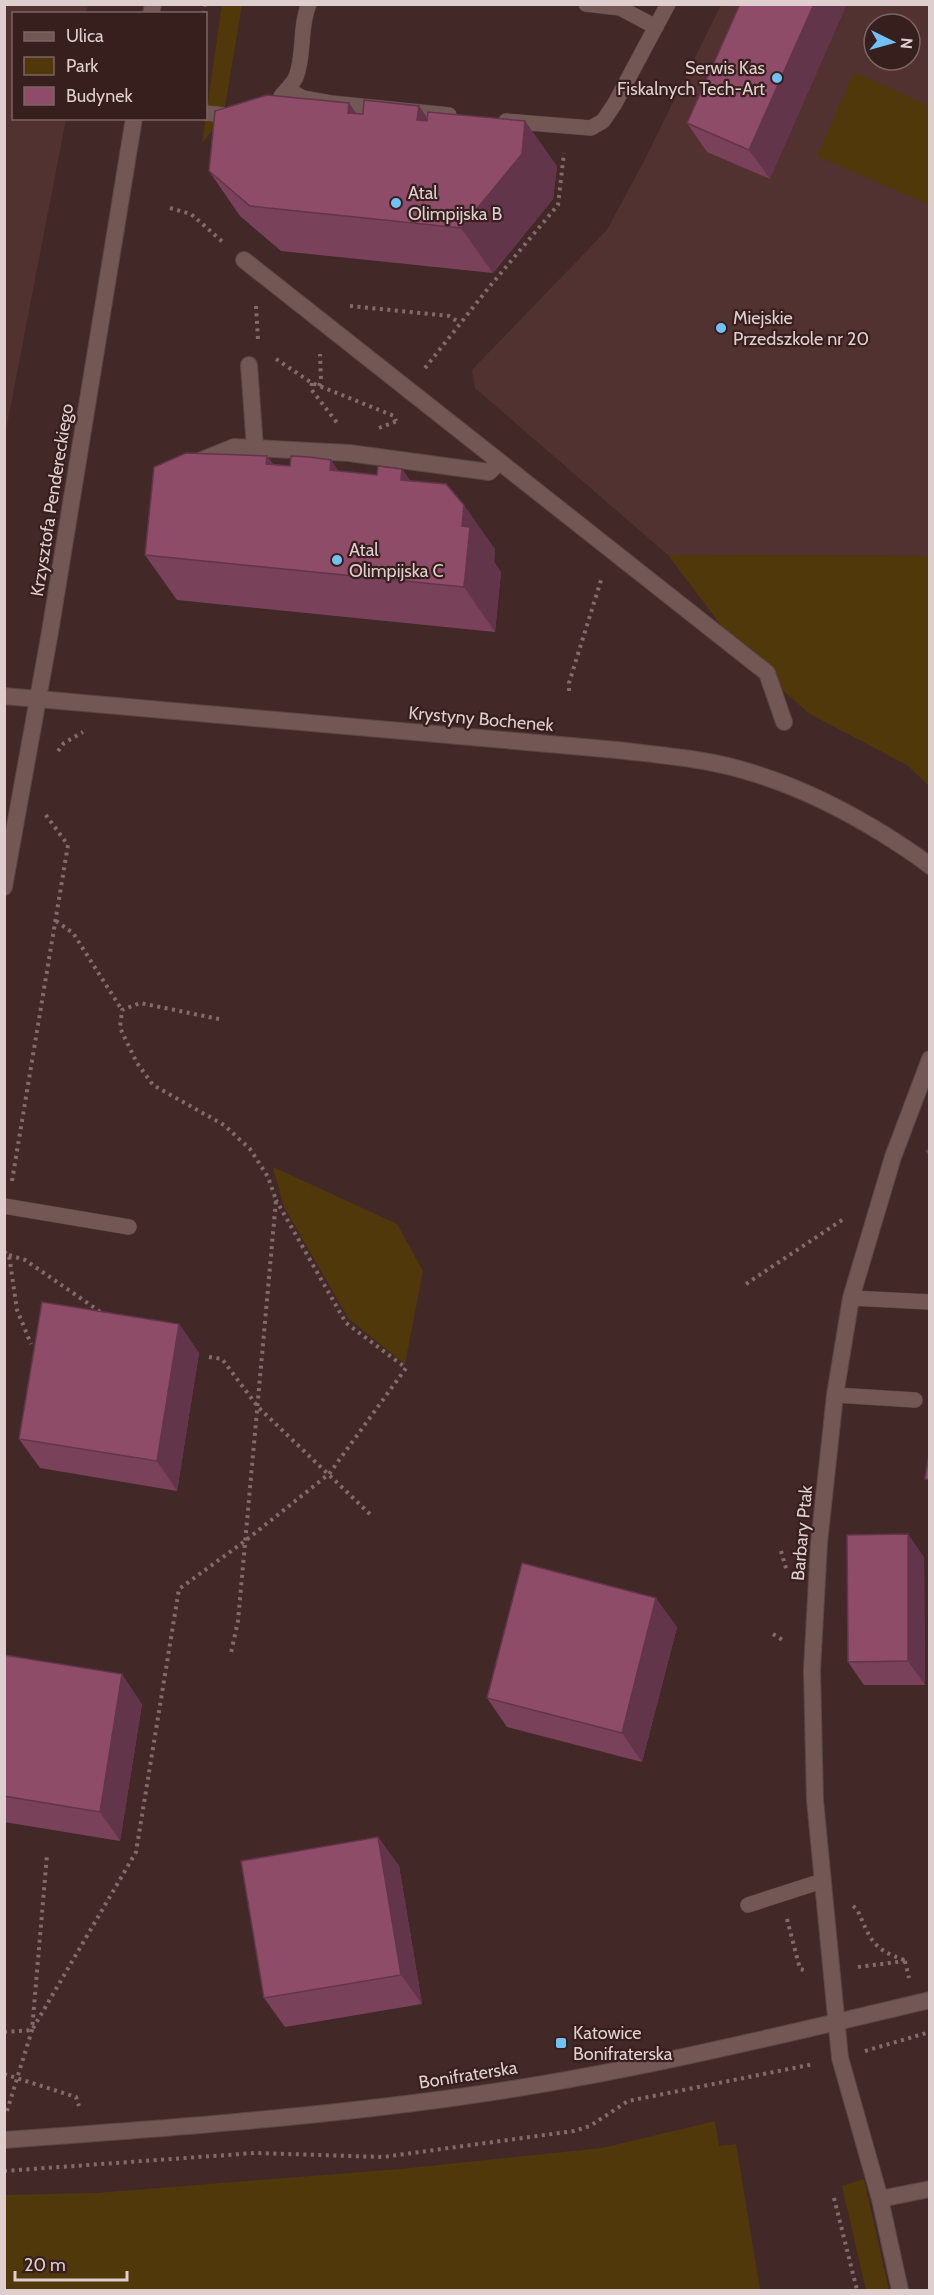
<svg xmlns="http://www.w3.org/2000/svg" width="934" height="2295" font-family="Cabin,sans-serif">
<rect width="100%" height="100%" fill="#422928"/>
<path fill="#523231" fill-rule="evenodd" d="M5 5H88L86 13 14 14V118L66 119 5 435Z
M721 5H929V556L668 555 475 388 472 370 607 230 644 161ZM874 24H910V60H874Z"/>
<path fill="#50380b" d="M222 5H242L223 118 202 143Z
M854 72 929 106V205L817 156Z
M668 555 929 556V786L907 765 810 714 747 660Z
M273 1167 397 1224 423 1271 405 1364 349 1319 284 1207Z
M715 2121 719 2146 736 2144 760 2290H5V2195L96 2193 400 2169 602 2148Z
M864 2179 889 2290H866L842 2186Z"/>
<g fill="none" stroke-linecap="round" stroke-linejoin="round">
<g stroke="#5a4646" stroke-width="16">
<path id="service" d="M586 4 620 8 656 27
M287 89 303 98 331 103 449 115
M281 96C286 90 293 84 296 77 305 54 299 27 309 4
M206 113 235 116
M506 121 591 128 603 121 614 105 668 4
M4 1206 129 1227
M851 1298 930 1302
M835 1395 915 1400
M748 1905 822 1881"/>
</g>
<g stroke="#5a4646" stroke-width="18">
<path id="pedestrian" d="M244 260 767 673 784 722
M249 365 255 448
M197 462 234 447 349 453 489 472 499 462"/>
</g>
<g stroke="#5a4646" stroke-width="18">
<path id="minor" d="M151 14 153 4
M4 696 617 750C658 755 700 758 739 769 791 783 840 807 885 835 900 845 916 854 930 866
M4 887 50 632 134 118
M880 2199 930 2189
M900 2290 880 2199 840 2058 815 1800 812 1670 819 1543 835 1395 851 1298 893 1157 930 1059"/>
</g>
<g stroke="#5a4646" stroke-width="18">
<path id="tertiary" d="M4 2140C156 2129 309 2118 459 2097 618 2075 774 2037 930 2000"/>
</g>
<path stroke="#826c6b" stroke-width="4" stroke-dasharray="3 4.5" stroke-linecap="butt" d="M204 14 205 4
M170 208 191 214 224 243
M256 306 258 340
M350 306 449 316 460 323
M276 359 312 383 394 416 396 421
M425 368 490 286 558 205 564 153
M312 383 311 389 338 424
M319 386 321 381 320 354
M379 428 397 421
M569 691V683L602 577
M58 751 64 743 83 732
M56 921 73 933 122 1010
M219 1019 140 1003 122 1010 120 1028 137 1063 153 1085 224 1125 250 1149 268 1177 276 1200 238 1621 231 1653
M12 1181 68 845 45 814
M4 1252 9 1255 17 1310 31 1344
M9 1255 25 1260 102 1313
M746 1284 845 1218
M209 1357 222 1359 258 1407 373 1517
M781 1551 787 1572
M773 1634 784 1641
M853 1906 857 1909C871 1940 871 1948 904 1960
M787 1919 800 1969 804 1970
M905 1961 909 1978
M858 1967 905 1961
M4 2032 32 2030 136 1852 179 1589 245 1541 329 1474 406 1368 346 1323 276 1200
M865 2051 930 2032
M4 2074 76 2097 79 2106
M7 2111 32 2030 47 1855
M4 2171 255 2153 383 2157 574 2131 590 2126 628 2101 814 2064
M834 2198 857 2290"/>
<use href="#service" stroke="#735755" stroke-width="15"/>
<use href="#pedestrian" stroke="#735755" stroke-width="16"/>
<use href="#minor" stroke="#735755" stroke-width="16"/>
<use href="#tertiary" stroke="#735755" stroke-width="16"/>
</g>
<path fill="#7a415a" d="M740 4 770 179 707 152 687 123Z
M419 106 428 119 557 166 553 199 493 273 281 251 240 216 209 171 356 114H363Z
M267 456 273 464 290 466 331 460 338 471 377 475 402 469 410 481 495 549 494 562 501 572 495 632 177 600 145 555Z
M179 1324 199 1353 177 1491 40 1468 19 1439Z
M924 1557 925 1685H864L848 1662Z
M677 1627 642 1762 507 1727 487 1698Z
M4 1655 142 1704 120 1841 4 1822Z
M378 1837 399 1866 422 2004 285 2027 264 1998Z"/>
<path fill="#63354a" d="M814 4H847L770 179 749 150Z
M349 103 380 148 348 113Z
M419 106 450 151 417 120Z
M525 121 557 166 553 199 493 273 461 228Z
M267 456 298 500 266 464Z
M331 460 362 505 330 470Z
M402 469 433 514 401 480Z
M464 505 495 549 494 562 501 572 495 632 464 587 462 526Z
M179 1324 199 1353 177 1491 157 1461Z
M908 1534 924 1557 925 1685 908 1661Z
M656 1598 677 1627 642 1762 622 1733Z
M122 1674 142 1704 120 1841 100 1812Z
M378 1837 399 1866 422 2004 401 1975Z"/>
<path fill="#8e4c69" stroke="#63354a" stroke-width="1.5" d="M740 4H814L749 150 687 123Z
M267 95 349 103 348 113 363 114 364 100 419 106 417 120 427 121 428 112 525 121 522 154 461 228 250 206 209 171 215 111Z
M186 453 267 456 266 464 290 466 291 456 309 457 331 460 330 470 377 475 378 466 402 469 401 480 446 484 464 505 462 526 470 527 464 587 145 555 154 467Z
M930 1149V1156L926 1151Z
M42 1302 179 1324 157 1461 19 1439Z
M930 1448V1480L925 1479Z
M908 1534V1661L848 1662 847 1535Z
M522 1563 656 1598 622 1733 487 1698Z
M4 1655 122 1674 100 1812 4 1796Z
M378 1837 401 1975 264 1998 241 1861Z"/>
<g fill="#71c1f5" stroke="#371f1e" stroke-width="2">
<circle cx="777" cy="78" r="6"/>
<circle cx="396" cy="203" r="6"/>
<circle cx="721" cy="328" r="6"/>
<circle cx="337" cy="560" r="6"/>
<rect x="555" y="2037" width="12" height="12" rx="3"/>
</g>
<g text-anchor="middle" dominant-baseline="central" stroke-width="4.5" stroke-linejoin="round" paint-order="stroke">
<g font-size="18" fill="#dececd" stroke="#371f1e" text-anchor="start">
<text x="765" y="68" text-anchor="end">Serwis Kas<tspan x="765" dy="21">Fiskalnych Tech-Art</tspan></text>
<text x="408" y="193">Atal<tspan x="408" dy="21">Olimpijska B</tspan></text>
<text x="733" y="318">Miejskie<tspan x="733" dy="21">Przedszkole nr 20</tspan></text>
<text x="349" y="550">Atal<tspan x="349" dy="21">Olimpijska C</tspan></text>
<text x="573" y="2033">Katowice<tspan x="573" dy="21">Bonifraterska</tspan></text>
</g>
<g font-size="18" fill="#dececd" stroke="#371f1e">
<text transform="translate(52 500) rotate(-81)">Krzysztofa Pendereckiego</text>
<text transform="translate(481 719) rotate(5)">Krystyny Bochenek</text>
<text transform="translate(802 1533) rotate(-85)">Barbary Ptak</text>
<text transform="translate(468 2075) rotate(-9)">Bonifraterska</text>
</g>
</g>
<rect width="934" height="2295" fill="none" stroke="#dececd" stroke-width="12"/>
<rect x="12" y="12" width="195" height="108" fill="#371f1e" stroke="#7a6564" stroke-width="1.5"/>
<rect x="24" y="32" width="30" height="9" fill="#735755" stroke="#7a6564" stroke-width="1.5"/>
<text x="66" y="42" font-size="18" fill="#dececd">Ulica</text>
<rect x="24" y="57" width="30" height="18" fill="#50380b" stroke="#7a6564" stroke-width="1.5"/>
<text x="66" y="72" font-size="18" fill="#dececd">Park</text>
<rect x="24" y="87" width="30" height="18" fill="#8e4c69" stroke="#7a6564" stroke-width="1.5"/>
<text x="66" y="102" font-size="18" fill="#dececd">Budynek</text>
<g transform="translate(892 42) rotate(95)"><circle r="28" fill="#371f1e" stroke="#7a6564" stroke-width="1.5"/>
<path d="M0-4.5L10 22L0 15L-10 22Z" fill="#71c1f5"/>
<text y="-9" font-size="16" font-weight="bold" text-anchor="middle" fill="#dececd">N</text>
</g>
<path d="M15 2271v9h112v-9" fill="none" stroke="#dececd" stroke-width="3"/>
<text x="24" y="2271" font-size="18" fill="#dececd" stroke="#371f1e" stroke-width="4.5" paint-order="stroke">20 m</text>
</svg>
